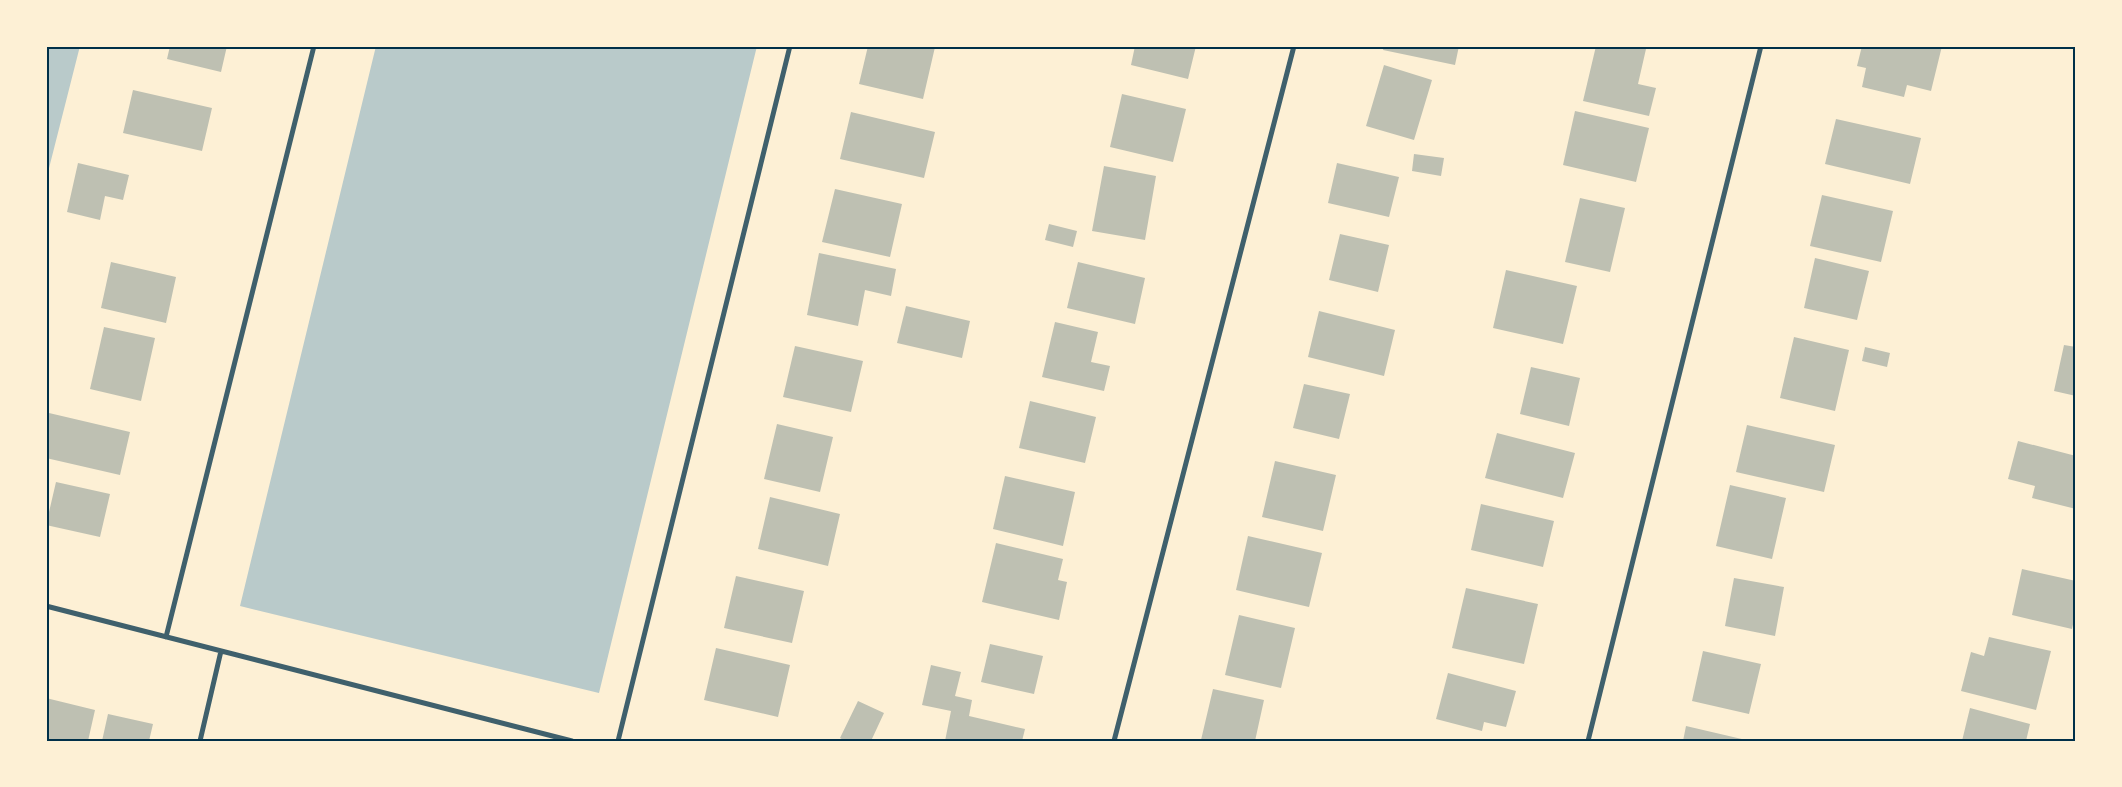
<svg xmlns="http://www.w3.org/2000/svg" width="2122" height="787" font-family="Rubik,sans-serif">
<rect width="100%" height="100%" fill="#fdf0d5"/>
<path fill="#b9caca" d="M46 46H80L46 180Z
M376 46H757L599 693 240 606Z"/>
<path fill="#bec0b2" d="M170 46H227L221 72 167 59Z
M868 46 935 47 923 99 859 84Z
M1135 46H1196L1188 79 1131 65Z
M1384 46H1459L1455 65 1383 50Z
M1596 46H1635L1646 49 1638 84 1656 88 1649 116 1583 101Z
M1862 46H1942L1931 91 1907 85 1904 97 1862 87 1866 68 1857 66Z
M1384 65 1432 80 1414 140 1366 126Z
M133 90 212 108 202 151 123 133Z
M1122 94 1186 109 1173 162 1110 147Z
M1575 111 1649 128 1636 182 1563 165Z
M851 112 935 132 924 178 840 159Z
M1836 119 1921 138 1910 184 1825 164Z
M1414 154 1444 158 1441 176 1412 171Z
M78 163 129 175 123 200 105 196 100 220 67 212Z
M1337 163 1399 177 1389 217 1328 203Z
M1104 166 1156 176 1145 240 1092 231Z
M835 189 902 204 890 257 822 242Z
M1822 195 1893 211 1881 262 1810 246Z
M1580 198 1625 208 1610 272 1565 262Z
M1049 224 1077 231 1073 247 1045 240Z
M1340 234 1389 245 1378 292 1329 280Z
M819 253 896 269 891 296 865 290 858 326 807 315Z
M1815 258 1869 271 1857 320 1804 308Z
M111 262 176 277 166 323 101 308Z
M1078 262 1145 278 1135 324 1067 308Z
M1506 270 1577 286 1563 344 1493 328Z
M906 306 970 321 962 358 897 343Z
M1319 311 1395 330 1384 376 1308 357Z
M1055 322 1098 332 1091 362 1110 366 1104 391 1042 377Z
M104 327 155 338 141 401 90 389Z
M1794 337 1849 350 1835 411 1780 398Z
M2064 345 2076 347V396L2054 391Z
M795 346 863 361 851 412 783 397Z
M1865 347 1890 353 1887 367 1862 361Z
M1531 367 1580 378 1569 426 1520 414Z
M1304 384 1350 394 1339 439 1293 428Z
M1030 401 1096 417 1085 463 1019 448Z
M49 413 130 432 120 475 46 458V423Z
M777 424 833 437 820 492 764 479Z
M1747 425 1835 445 1824 492 1736 472Z
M1497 433 1575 453 1563 498 1485 478Z
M2018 441 2076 456V509L2032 498 2035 486 2008 479Z
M1275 461 1336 475 1323 531 1262 517Z
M1005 476 1075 492 1063 546 993 529Z
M56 482 110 494 100 537 46 525Z
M1730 485 1786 498 1772 559 1716 546Z
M770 497 840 514 828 566 758 549Z
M1481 504 1554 521 1543 567 1471 550Z
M1248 536 1322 553 1309 607 1236 590Z
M996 543 1063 559 1058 580 1067 582 1059 620 982 602Z
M2022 569 2076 581V611L2072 629 2012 615Z
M736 576 804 591 792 643 724 628Z
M1734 578 1784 587 1775 636 1725 626Z
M1466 588 1538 604 1524 664 1452 648Z
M1239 615 1295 628 1281 688 1225 675Z
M1989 637 2051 651 2036 710 1961 691 1971 652 1984 656Z
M990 644 1043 656 1034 694 981 682Z
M716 648 790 665 778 717 704 700Z
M1703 651 1761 664 1749 714 1692 701Z
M931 665 961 672 955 696 972 700 969 716 1025 729 1022 741H945L951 711 922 705Z
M1448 673 1516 691 1506 727 1484 722 1482 731 1436 719Z
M1213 689 1264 700 1255 741 1201 740Z
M46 698 95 710 88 741H46Z
M858 701 884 713 871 741H845L840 738Z
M1970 708 2030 724 2026 741H1962Z
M108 714 153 724 149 741H102Z
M1686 726 1746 740 1745 741H1683Z"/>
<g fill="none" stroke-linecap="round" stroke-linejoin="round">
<path stroke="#3f606c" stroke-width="5" d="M46 606 572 741
M166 637 314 46
M200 741 221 651
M618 741 790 46
M1114 741 1294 46
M1588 741 1761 46"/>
</g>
<rect width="2122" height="787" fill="none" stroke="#fdf0d5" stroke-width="95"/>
<rect x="48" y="48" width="2026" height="692" fill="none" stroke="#003049" stroke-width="2"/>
</svg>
